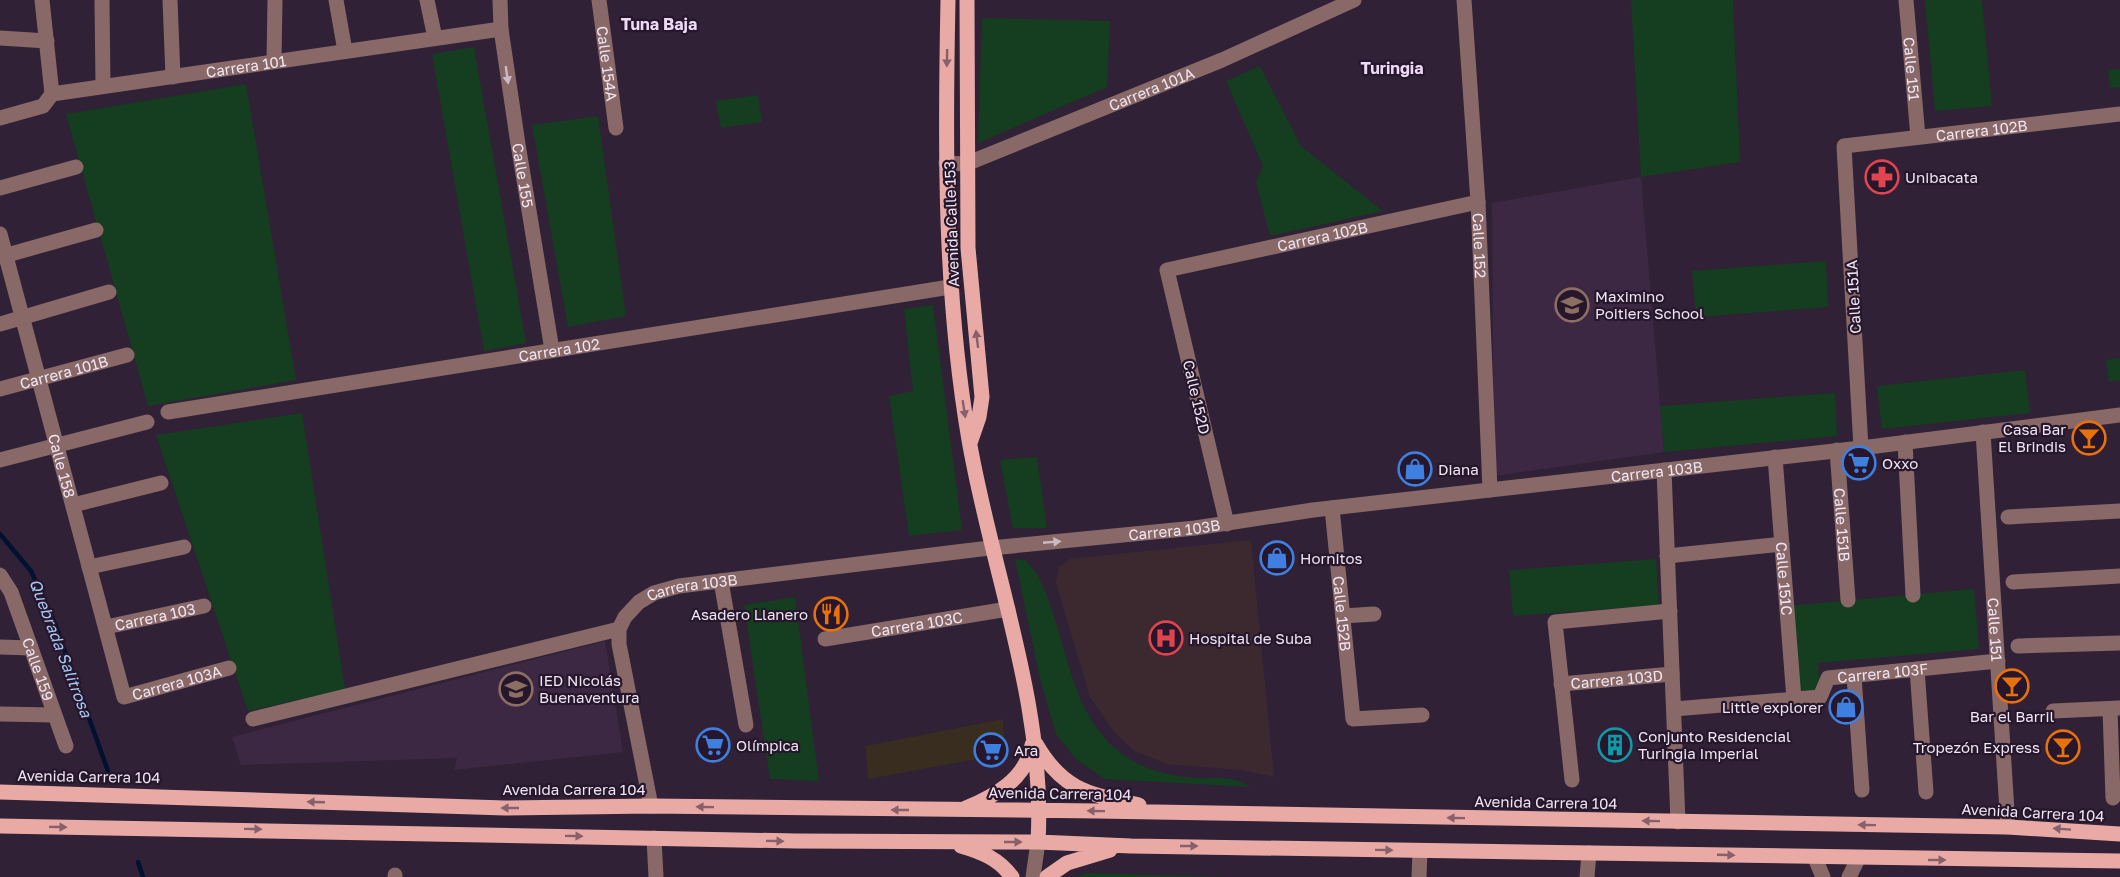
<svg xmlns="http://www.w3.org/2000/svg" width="2120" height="877" font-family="'Golos Text',sans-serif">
<rect width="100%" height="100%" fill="#302136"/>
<path fill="#382d1e" d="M1003 719 1005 754 868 779 866 746Z"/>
<path fill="#3c2843" d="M1641 177 1664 452 1494 476 1492 203Z
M605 641 623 752 454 770 457 758 241 765 232 737Z"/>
<path fill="#3c2930" d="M1251 540 1274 777 1242 770 1166 764 1133 750 1114 732 1090 697 1056 583 1059 567 1070 559Z"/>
<path fill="#153d1f" d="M1631 0H1733L1740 162 1641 177Z
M1925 0H1982L1992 106 1935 111Z
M982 18 1110 21 1107 87 978 143Z
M474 47 526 343 484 351 432 54Z
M1260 66 1301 146 1383 211 1270 236 1256 182 1263 166 1226 81Z
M2120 69V87L2110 88 2108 70Z
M246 84 296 380 148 406 66 114Z
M758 95 762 122 721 128 716 101Z
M598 116 626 316 568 327 532 125Z
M1826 261 1828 307 1696 317 1692 271Z
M933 305 962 530 909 536 889 396 913 391 904 309Z
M2120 358V380L2109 382 2106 360Z
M2025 370 2030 413 1882 429 1877 386Z
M1835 393 1837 436 1664 452 1660 406Z
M302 413 345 689 248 711 156 435Z
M1037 457 1047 528H1013L1000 460Z
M1015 559 1025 560C1039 573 1045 590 1051 607 1068 656 1075 715 1117 750 1138 768 1170 777 1198 778 1218 779 1233 775 1250 787L1105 779 1077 760 1056 734 1040 679Z
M1656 559 1659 605 1513 616 1509 570Z
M1974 589 1979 649 1818 663 1820 697 1794 699 1787 606Z
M795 597 819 781 770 779 744 605Z
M1087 873 1226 877H1076Z"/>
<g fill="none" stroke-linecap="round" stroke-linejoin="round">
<path stroke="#001230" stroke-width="4.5" d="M0 534 31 571 56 626 108 771
M138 862 143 877"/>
<g stroke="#886967" stroke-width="15">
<path d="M42 0 52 94"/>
<path d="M102 0 103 86"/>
<path d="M170 0 173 77"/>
<path d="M336 0 345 51"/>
<path d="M427 0 435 38"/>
<path id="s1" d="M500 0 501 29 518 144 552 350"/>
<path id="s2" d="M599 0 616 128"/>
<path id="s3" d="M1464 0 1478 202 1490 490"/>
<path id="s4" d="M1906 0 1918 137"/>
<path d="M0 38 47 41"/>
<path d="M274 61 275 0"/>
<path id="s5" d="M52 94 501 29"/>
<path d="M0 118 43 106 52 94"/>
<path id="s6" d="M946 163 966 164 1222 60 1354 0"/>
<path d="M0 188 76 167"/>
<path id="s7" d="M0 234 124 697 229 668"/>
<path d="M0 257 96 230"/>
<path d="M0 324 109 292"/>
<path id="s8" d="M0 389 127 355"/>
<path id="s9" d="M168 412 950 287"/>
<path id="s10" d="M1983 432 2008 827"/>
<path d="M1905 442 1913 595"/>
<path id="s11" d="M1861 448 1844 146 2120 114"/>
<path id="s12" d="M1837 450 1848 600"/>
<path id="s13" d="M1775 457 1794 699"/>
<path d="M0 460 147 422"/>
<path d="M1664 470 1678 822"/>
<path d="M73 505 161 483"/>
<path id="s14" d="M1332 508 1353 719 1422 715"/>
<path d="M2008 517 2120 511"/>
<path id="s15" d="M1227 524 1167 270 1478 202"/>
<path d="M1667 556 1782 544"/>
<path d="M89 567 184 547"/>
<path id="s16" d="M0 575 11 592 66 746"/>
<path d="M721 581 746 725"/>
<path d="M2013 582 2120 576"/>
<path d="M1343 616 1374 614"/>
<path id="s17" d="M106 627 204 606"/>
<path id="s18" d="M825 639 1008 609"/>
<path d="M2018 646 2120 643"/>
<path d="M0 647 31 648"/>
<path d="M1917 669 1926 792"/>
<path d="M1854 676 1862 790"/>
<path id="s19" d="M1561 684 1672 674"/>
<path id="s20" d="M1674 709 1820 697 1828 678 1998 661"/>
<path d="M2110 709 2113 798"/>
<path d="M2053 711 2119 708"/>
<path d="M0 714 54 715"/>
<path d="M253 719 619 629"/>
<path d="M1572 780 1555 622 1670 611"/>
<path id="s21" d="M651 806 619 644V629L625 617 639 602 654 593 679 586 981 549 1195 528 1313 510 1861 448 2120 415"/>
<path d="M654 838 656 877"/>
<path d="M1815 858 1823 877"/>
<path d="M395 877V875"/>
<path d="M1033 877 1038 842"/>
<path d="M1419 877 1420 851"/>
<path d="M1587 877 1589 853"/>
<path d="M1849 877 1858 859"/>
</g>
<path stroke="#e9aaa6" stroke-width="15" d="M948 0C945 148 944 294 969 440 992 573 1046 705 1038 842
M967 0 968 248 982 397 979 417 970 443
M1036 744C1063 791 1089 794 1139 805
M0 792 505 808 651 806 1097 811 2008 827 2120 834
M966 808C995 796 1026 779 1032 745
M0 826 796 841 1038 842 1131 846 2120 861
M961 846C982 852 999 859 1012 877
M1047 877 1067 863 1110 850"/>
</g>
<defs><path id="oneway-solid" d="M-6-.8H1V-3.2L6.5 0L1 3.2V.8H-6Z" transform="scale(1.5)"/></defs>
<g fill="#886069">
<use href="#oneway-solid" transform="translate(947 58) rotate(91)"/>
<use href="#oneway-solid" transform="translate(977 339) rotate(-97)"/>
<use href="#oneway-solid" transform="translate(964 409) rotate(81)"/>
<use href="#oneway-solid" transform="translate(316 802) rotate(-178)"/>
<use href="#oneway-solid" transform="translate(705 807) rotate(-179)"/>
<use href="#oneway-solid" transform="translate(510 808) rotate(180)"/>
<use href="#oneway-solid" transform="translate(900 810) rotate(-180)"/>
<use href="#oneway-solid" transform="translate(1096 811) rotate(-179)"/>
<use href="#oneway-solid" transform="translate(1456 818) rotate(-179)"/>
<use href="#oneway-solid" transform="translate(1651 821) rotate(-179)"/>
<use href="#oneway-solid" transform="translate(1867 825) rotate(-179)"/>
<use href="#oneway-solid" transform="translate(58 827) rotate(1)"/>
<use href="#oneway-solid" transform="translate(253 829) rotate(1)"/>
<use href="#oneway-solid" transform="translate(2062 829) rotate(-176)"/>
<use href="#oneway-solid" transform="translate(574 836) rotate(1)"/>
<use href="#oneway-solid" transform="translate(775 841) rotate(1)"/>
<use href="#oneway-solid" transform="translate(1013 842)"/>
<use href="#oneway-solid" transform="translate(1189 846)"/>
<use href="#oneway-solid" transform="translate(1384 850) rotate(1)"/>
<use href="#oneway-solid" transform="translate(1726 855) rotate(2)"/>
<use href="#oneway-solid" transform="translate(1937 860)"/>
</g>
<g fill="#ccbac2">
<use href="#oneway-solid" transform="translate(507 75) rotate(82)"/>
<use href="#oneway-solid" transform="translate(1052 542) rotate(-5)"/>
</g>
<defs>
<g id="pharmacy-ring" transform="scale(1.725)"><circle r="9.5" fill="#26172c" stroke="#e0444e" stroke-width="1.5"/><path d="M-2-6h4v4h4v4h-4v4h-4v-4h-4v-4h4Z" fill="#e0444e"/></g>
<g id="school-ring" transform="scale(1.725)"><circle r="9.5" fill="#26172c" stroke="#8d6e63" stroke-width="1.5"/><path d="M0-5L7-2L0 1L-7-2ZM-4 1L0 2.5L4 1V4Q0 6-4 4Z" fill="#8d6e63"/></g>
<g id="bar-ring" transform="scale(1.725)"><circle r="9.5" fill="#26172c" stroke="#e8710a" stroke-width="1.5"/><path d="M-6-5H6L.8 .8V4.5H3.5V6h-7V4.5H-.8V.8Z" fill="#e8710a"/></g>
<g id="supermarket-ring" transform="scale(1.725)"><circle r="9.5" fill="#26172c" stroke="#3f7fe0" stroke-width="1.5"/><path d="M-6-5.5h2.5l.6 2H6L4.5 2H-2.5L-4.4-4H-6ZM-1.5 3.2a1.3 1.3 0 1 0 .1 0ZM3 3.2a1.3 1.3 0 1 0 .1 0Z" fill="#3f7fe0"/></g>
<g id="shop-ring" transform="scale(1.725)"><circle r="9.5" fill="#26172c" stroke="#3f7fe0" stroke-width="1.5"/><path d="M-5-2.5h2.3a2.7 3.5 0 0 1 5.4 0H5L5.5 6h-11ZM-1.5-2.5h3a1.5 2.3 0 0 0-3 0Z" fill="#3f7fe0"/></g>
<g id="restaurant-ring" transform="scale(1.725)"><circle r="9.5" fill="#26172c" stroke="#e8710a" stroke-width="1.5"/><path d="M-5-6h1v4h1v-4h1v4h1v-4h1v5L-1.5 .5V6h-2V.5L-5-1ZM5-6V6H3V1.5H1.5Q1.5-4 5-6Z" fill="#e8710a"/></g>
<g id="hospital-ring" transform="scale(1.725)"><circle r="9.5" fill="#26172c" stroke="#e0444e" stroke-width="1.5"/><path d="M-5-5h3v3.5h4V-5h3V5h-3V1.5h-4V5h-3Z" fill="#e0444e"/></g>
<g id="building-ring" transform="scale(1.725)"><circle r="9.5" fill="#26172c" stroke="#0f9aa8" stroke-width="1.5"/><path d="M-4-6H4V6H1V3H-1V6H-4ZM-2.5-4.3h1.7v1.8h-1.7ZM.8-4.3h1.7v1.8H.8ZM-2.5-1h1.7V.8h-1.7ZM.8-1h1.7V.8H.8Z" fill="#0f9aa8"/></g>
</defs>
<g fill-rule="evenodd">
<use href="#pharmacy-ring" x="1882" y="177"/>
<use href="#school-ring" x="1572" y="305"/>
<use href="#bar-ring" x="2089" y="438"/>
<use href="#supermarket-ring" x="1859" y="463"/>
<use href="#shop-ring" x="1415" y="469"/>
<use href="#shop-ring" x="1277" y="558"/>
<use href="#restaurant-ring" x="831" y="614"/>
<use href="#hospital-ring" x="1166" y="638"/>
<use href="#bar-ring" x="2012" y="686"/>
<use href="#school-ring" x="516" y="689"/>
<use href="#shop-ring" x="1846" y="707"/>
<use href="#supermarket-ring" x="713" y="745"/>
<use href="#building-ring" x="1615" y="745"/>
<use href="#bar-ring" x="2063" y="747"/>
<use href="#supermarket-ring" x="991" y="750"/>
</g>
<g text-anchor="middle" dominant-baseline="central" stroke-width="4.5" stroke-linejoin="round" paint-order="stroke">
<g font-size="15" fill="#f0e5f3" stroke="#26172c">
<text stroke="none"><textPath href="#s2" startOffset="64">Calle 154A</textPath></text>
<text stroke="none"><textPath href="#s5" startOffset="196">Carrera 101</textPath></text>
<text stroke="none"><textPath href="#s4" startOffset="69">Calle 151</textPath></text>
<text stroke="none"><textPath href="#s6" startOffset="220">Carrera 101A</textPath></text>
<text stroke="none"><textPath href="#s11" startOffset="441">Carrera 102B</textPath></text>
<text stroke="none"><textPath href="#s1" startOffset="177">Calle 155</textPath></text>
<text transform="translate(951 224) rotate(-92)">Avenida Calle 153</text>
<text stroke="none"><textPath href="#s15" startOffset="420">Carrera 102B</textPath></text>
<text stroke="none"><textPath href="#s3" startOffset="246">Calle 152</textPath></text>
<text transform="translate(1853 297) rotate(-93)">Calle 151A</text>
<text stroke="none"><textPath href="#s9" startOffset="396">Carrera 102</textPath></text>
<text stroke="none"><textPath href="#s8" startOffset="66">Carrera 101B</textPath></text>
<text transform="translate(1197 397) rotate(77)">Calle 152D</text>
<text stroke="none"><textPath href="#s7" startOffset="240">Calle 158</textPath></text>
<text stroke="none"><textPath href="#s21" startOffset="1242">Carrera 103B</textPath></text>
<text stroke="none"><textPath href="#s12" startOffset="75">Calle 151B</textPath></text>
<text stroke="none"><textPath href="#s21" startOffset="756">Carrera 103B</textPath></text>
<text stroke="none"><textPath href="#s13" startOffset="122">Calle 151C</textPath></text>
<text stroke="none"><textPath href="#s21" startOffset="270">Carrera 103B</textPath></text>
<text stroke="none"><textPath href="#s14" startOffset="106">Calle 152B</textPath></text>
<text stroke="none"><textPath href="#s17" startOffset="50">Carrera 103</textPath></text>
<text stroke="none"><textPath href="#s18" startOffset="93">Carrera 103C</textPath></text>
<text stroke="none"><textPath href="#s10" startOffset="198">Calle 151</textPath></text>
<text stroke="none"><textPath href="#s16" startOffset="102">Calle 159</textPath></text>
<text stroke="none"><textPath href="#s20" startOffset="222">Carrera 103F</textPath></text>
<text stroke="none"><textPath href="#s19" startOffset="56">Carrera 103D</textPath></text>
<text stroke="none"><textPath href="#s7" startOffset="534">Carrera 103A</textPath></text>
<text transform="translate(89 776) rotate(1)">Avenida Carrera 104</text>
<text x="574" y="789">Avenida Carrera 104</text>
<text transform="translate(1060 793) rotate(1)">Avenida Carrera 104</text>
<text transform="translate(1546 802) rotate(1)">Avenida Carrera 104</text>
<text transform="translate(2033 812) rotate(3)">Avenida Carrera 104</text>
</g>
<g font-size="15" fill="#f0e5f3" stroke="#26172c" text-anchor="start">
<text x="1905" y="177">Unibacata</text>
<text x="1595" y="296">Maximino<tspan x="1595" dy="17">Poitiers School</tspan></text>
<text x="2066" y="429" text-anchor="end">Casa Bar<tspan x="2066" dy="17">El Brindis</tspan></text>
<text x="1882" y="463">Oxxo</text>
<text x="1438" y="469">Diana</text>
<text x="1300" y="558">Hornitos</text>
<text x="808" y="614" text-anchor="end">Asadero Llanero</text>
<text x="1189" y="638">Hospital de Suba</text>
<text x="539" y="680">IED Nicolás<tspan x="539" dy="17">Buenaventura</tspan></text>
<text x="1823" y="707" text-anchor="end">Little explorer</text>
<text x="2012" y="716" text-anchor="middle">Bar el Barril</text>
<text x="1638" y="736">Conjunto Residencial<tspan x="1638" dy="17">Turingia Imperial</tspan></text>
<text x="736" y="745">Olímpica</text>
<text x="2040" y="747" text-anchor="end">Tropezón Express</text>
<text x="1014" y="750">Ara</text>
</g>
<g font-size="16" font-weight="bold" fill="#efdaf6" stroke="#26172c">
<text x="659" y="24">Tuna Baja</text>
<text x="1392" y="68">Turingia</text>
</g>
<g font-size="16" font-style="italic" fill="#a6c8f3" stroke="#26172c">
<text transform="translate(61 648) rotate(69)">Quebrada Salitrosa</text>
</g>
</g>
</svg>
